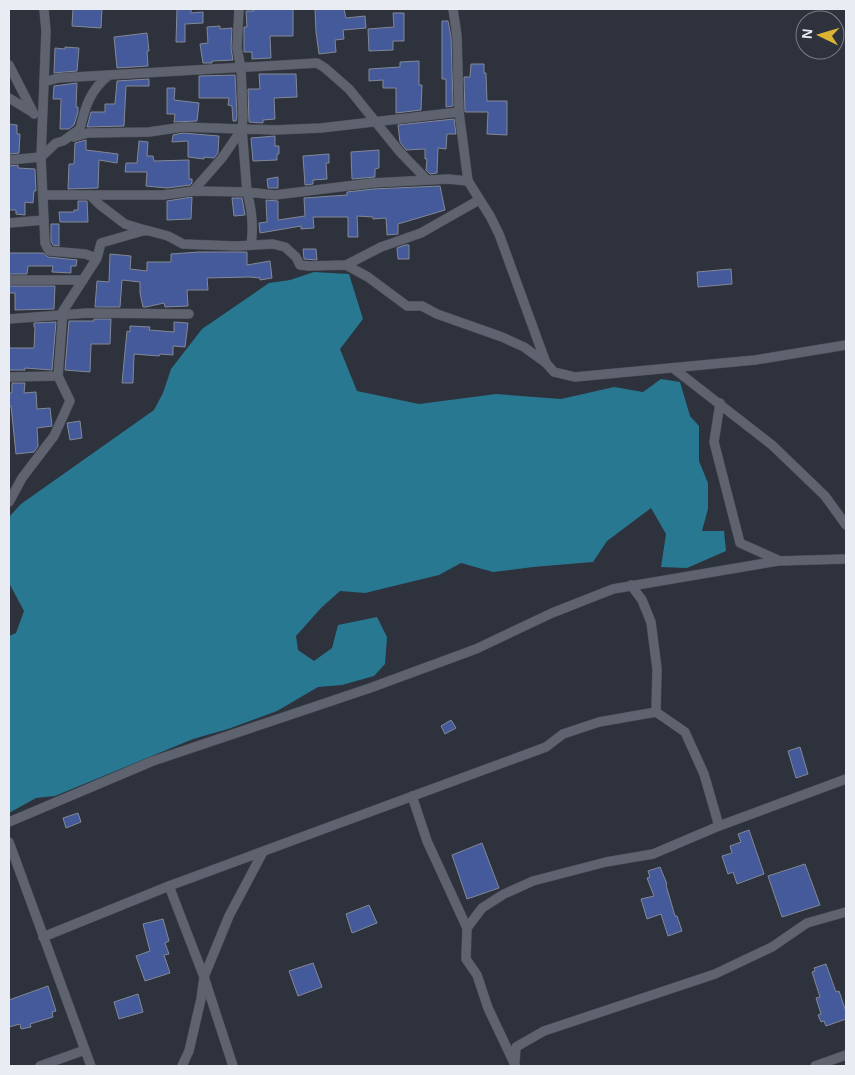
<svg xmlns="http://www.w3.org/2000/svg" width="855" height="1075" font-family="Helvetica,sans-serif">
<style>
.water{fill:#277890}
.building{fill:#445a9a;stroke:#838895}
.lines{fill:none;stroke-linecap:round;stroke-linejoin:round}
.minor-casing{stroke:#4d515a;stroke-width:10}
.minor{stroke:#5e636f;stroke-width:9}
</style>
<rect width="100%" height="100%" fill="#2e323d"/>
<path class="water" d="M314,272L349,274L363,319L340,349L357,391L419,404L496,394L561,399L614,387L643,392L661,379L680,382L690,416L699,426V461L708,483V509L702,531H724L726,551L687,568L661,567L666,534L651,508L607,541L593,562L533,567L493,572L461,563L439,575L365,593L340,591L321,608L296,636L298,650L314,661L332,648L338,625L377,617L387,637L385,664L374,676L342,685L318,687L277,711L228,729L193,739L55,796L36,798L9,813V636L16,633L24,611L9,583V517L21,504L154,410L163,393L171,369L202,329L269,283L290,280Z"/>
<g class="building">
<path d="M73,9H102L101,28L72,26Z"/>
<path d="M177,9H191V13L203,12V23L185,24V42H176Z"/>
<path d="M253,9H293V36H270L271,58L252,59V52H244V27H247L246,11H254Z"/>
<path d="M315,9H344L346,18L365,16L366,28L343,30L344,39L335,40L336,52L319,54L316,32Z"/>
<path d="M393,13H404V41H393V50L369,51L368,29L394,27Z"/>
<path d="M442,21H448L451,37L453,106L446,107V79H442Z"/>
<path d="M220,26V29L232,28L231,48L233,60L212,61V63H203L200,44L208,43L207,27Z"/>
<path d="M147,33L149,51H147L148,66L117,68L114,37Z"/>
<path d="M65,47L79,48L77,71L54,73L55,48L65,49Z"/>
<path d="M419,61V85H422L421,110L396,113V88H383V80L369,81V69L400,67V62Z"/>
<path d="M471,64H484V73H486L487,101H507V135L487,134L488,112H465L464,77H470Z"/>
<path d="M259,74H296L297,97L274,98L275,119L263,120V123L249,122L248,89H260Z"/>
<path d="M235,75L237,116L236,121H233L232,106L228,105L229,98H199V76Z"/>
<path d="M149,79V86H126L124,126L87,127L91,112H105V104H115L117,81Z"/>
<path d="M77,83L76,107H78V112L74,125L69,129H60L61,99H53L54,86Z"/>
<path d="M167,88H175L174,100L199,103L197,121L174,122L175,114H167Z"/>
<path d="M454,119L456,134H447L446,149L438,148L437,173L430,174L426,170L427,159H425V149L406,150L400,142L398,125Z"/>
<path d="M9,124L17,125V134H20L19,153L9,154Z"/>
<path d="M183,133L219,136L218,153L214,158L204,157V159L188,157V141L172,142L173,135Z"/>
<path d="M275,136V146H279V154H277V160L253,161L251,138Z"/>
<path d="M86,140V150L118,154L117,163L99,160L98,188L68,189L69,164H74L75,143Z"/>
<path d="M139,141L148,142L147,156H153L154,161L189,160V179H192V183L190,185L167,188L146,186L147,172H125L126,163H137Z"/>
<path d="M379,150V168L375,169V177L352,179L351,152Z"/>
<path d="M329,154V163H326L327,179L313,180V184L305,185L303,156Z"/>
<path d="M18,165V168L35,169L36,191H34L33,203L25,202V215L16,214V210H9V166Z"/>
<path d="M278,177V188H268L267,179Z"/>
<path d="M440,186L445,210L398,224V234L387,235L386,218L373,219V217L357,216L358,237H348V217H313L314,228L301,229V226L260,233L259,223L267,222L266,200L278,201V220L305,216L304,198L347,195V192L373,189Z"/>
<path d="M192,197L191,219L167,220V201Z"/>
<path d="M232,198H242L245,215L234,216Z"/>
<path d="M78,201H87L88,222H60L59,212H74V210H78Z"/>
<path d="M51,224H59V246L53,245L51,241Z"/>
<path d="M405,245H409V259H398L397,248Z"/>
<path d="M303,249H316L317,260L304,259Z"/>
<path d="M199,252H247V265L270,261L272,278L260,280V278L249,277L207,278L208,290H187L188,306L165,307L164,303L146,307H143L140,293V282L122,280L120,307H95L97,281L109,282L110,254L131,256L130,269L147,271V262H171V254Z"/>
<path d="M9,253H43L48,257L77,260L76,266H71V273L52,272L53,266H28L27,274H9Z"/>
<path d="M731,269L732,284L698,287L697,272Z"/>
<path d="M9,286H55L54,309L15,310V293H9Z"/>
<path d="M94,319H111L110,344H91L90,372L65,370L69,321H94Z"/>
<path d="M56,322L52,370L25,368V370H9V348H34L35,327H34V323Z"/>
<path d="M174,322L188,323L185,347L173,346V355L160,354L159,356L134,354L133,383H122L127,331L130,332V326L150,327L149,330L174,332Z"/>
<path d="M12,383H25L24,393L36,392L37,409L50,408L52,426L37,428L38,446L34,452L16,454L11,406H9V393H12Z"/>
<path d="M80,421L82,438L70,440L67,423Z"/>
<path d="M451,720L456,728L445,734L441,726Z"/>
<path d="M800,747L808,774L796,778L788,751Z"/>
<path d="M78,813L81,822L66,828L63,818Z"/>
<path d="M749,830L764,874L737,884L733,872L728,874L722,856L732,853L730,846L741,842L738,834Z"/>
<path d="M482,843L499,888L467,899L452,855Z"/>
<path d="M805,864L820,905L782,917L768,876Z"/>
<path d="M660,867L667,884L666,885L675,916H677L682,931L668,936L661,914L647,919L641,899L654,896L647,878L650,877L648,871Z"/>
<path d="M369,905L377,923L352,933L346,914Z"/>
<path d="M163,919L169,941L165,943L169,954L164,955L170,973L145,981L136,956L150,951L143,924Z"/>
<path d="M313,963L322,987L298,996L289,971Z"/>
<path d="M826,964L836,992L839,991L846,1012V1019L826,1026L824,1021L821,1022L818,1015L821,1014L816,998L820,997L812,972L815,971L814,968Z"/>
<path d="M48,986L56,1011L52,1012L53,1017L30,1024L31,1027L21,1029L20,1024L9,1027V1000Z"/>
<path d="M138,994L143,1012L119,1019L114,1002Z"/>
</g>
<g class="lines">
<defs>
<g id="minor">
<path d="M453,9L457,36L459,112L468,181"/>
<path d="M9,65L34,114"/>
<path d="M44,82L46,31L44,9"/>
<path d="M9,98L32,112"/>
<path d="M74,137L88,133L149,132L183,127L275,130L321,128L459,112"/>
<path d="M9,160L41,157L56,143L63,141L80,129C85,107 90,90 109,75L317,63L325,68L349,89L400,152L427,180"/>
<path d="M193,191L222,158L242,129"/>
<path d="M43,195H163L193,191L247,192L242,129L243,116L241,68L237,48L239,9"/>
<path d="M90,195L100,205L125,224L145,230"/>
<path d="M9,223L44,220"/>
<path d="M251,245C254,226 252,210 247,192L275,195L372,183L448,179L468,181L490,216L499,234L546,363L554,372L575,377L755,360L846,345"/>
<path d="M97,258L101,243L146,230L168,236L183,244L236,246L273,244L285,247L296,257L300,265L309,266L346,265L368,277L407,306H422L437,314L502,337L524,347L546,363"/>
<path d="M346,265L381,247L421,233L479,200"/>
<path d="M9,280H83"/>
<path d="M9,319L87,313L189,314"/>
<path d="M673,368L772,445L825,496L846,525"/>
<path d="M9,377L58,376"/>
<path d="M720,403L714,442L740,543L778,560"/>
<path d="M9,502L22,478L54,436L70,401L58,376L63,311L97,258L85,254L49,251L45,243L41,157L44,82L58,78L109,75"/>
<path d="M631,585L642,600L651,622L657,669L656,712"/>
<path d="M412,796L427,841L467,928"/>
<path d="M9,822L153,761L370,688L476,649L552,613L613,589L778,561L846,559"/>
<path d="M9,842L85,1050L40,1066"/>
<path d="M169,886L204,977L201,999L189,1051L182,1066"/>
<path d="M43,937L169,886L546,747L563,734L599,722L656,712L685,732L704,774L719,826"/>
<path d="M85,1050L91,1066"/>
<path d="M515,1061L516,1047L544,1031L715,974L772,947L807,923L846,912"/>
<path d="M515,1065L488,1008L477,975L466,959L467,928L482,908L504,894L533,881L606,862L653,854L719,826L846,779"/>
<path d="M233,1066L204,977L229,916L263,852"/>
<path d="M815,1066L846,1055"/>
</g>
</defs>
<use href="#minor" class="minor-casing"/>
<use href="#minor" class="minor"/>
</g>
<rect width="855" height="1075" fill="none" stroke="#e9ecf3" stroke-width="20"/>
<g transform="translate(820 35) rotate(275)"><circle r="24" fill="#2e323d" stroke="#797c86"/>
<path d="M0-4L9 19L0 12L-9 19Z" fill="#dcb233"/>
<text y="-8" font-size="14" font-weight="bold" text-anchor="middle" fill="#e9ecf3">N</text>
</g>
</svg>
